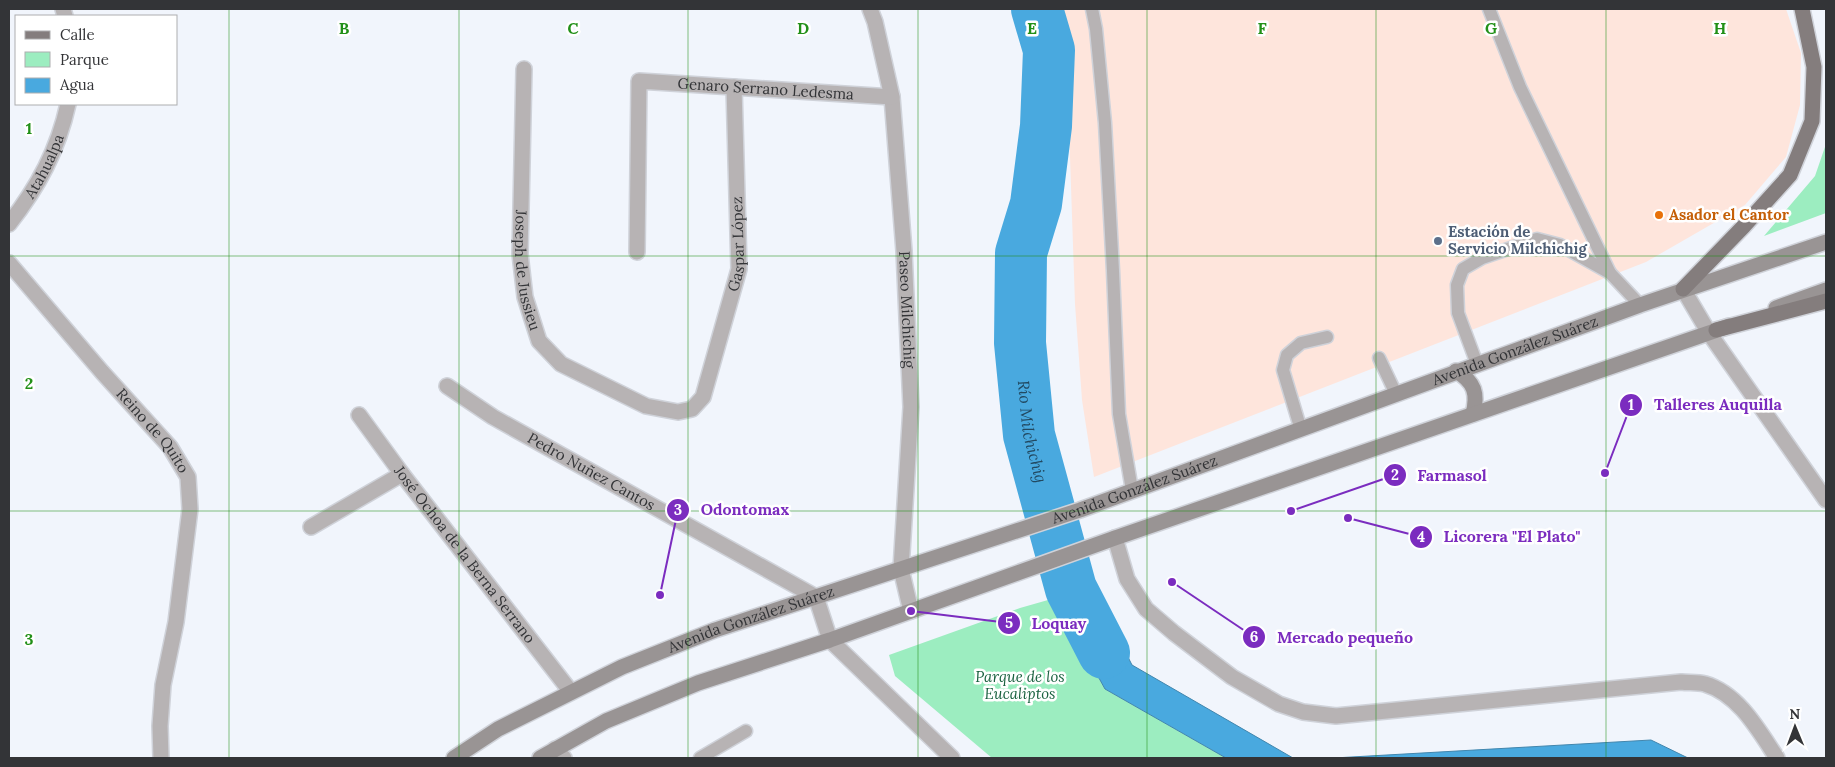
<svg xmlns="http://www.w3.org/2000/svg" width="1835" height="767" font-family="Lora,serif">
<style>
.industrial{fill:#fee5dc}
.green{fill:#9cedc0}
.water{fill:#49a9df;stroke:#4286ad}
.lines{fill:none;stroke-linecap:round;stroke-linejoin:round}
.river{stroke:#49a9df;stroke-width:52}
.service-casing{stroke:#cfd2d9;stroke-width:15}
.minor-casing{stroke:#cfd2d9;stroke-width:18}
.secondary-casing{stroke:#cfd2d9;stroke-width:18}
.primary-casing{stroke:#cfd2d9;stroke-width:18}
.service{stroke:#b7b3b4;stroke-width:12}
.minor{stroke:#b7b3b4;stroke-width:15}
.secondary{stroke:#999494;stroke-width:15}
.primary{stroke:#847d7d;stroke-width:15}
.grid{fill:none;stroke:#229018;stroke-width:1;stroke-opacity:0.55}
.food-dot{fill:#e8710a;stroke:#fff;stroke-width:2}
.service-dot{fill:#5c6f8a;stroke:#fff;stroke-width:2}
.labels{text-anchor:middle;stroke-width:5;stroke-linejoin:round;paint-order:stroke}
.street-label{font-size:15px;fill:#333437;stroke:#fff}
.food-label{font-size:15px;font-weight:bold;fill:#c56008;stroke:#fff;text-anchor:start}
.service-label{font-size:15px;font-weight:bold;fill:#4e5e75;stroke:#fff;text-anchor:start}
.park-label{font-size:15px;font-style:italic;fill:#1a6240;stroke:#fff}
.water-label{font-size:16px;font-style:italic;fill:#224961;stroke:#fff}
.grid-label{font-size:16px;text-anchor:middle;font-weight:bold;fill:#229018;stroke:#fff;stroke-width:5;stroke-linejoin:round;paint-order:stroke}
.leader{fill:none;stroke:#7b2cbf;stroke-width:2}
.callout-dot{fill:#7b2cbf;stroke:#fff;stroke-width:2}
.mark-label{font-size:15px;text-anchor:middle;font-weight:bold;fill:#fff}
.callout-label{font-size:16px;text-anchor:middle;font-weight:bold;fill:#7b2cbf;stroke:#fff;stroke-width:5;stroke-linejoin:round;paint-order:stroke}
</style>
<rect width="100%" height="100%" fill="#f1f5fc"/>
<path class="industrial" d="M1051,9H1786L1801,53L1800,105L1786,157L1745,205L1646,262L1094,477L1082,400L1075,304L1068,98Z"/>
<g class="green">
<path d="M1826,144V213L1764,236L1815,176Z"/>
<path d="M1055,598L1105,689L1226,758H992L895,676L889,655L1020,608Z"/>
</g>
<g class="water">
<path d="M1090,582L1132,665L1293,758H1226L1105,689L1055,598Z"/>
<path d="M1651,740L1688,758H1334Z"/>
</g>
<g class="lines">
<path class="river" id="s1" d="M1037,9L1049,50L1046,126L1036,204L1021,253L1020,343L1029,435L1071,589L1104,653"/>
<defs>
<g id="service">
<path d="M1092,9L1096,29L1105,123L1113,271L1119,414L1132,490"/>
<path d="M1489,9L1520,87L1610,273"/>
<path d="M1379,358L1396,394"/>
<path d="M1477,364L1458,313L1457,285L1463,269L1482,258L1537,239L1560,245L1610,273L1640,305"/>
<path d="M1301,430L1283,370L1287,355L1301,343L1327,337"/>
<path d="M700,758L746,731"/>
</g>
<g id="minor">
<path d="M63,9L65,16"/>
<path id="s2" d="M870,9L875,22L892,97L904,251L911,407L901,569L911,611"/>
<path id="s3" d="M524,69L520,254L525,297L539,341L561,364L646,406L678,412L692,409L703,397L739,269L734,87"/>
<path id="s4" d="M9,224C38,187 58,150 68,104"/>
<path id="s5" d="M637,252L639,81L892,97"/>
<path id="s6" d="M9,263L102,372L170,447L188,477L190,509L176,622L163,685L160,726L161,758"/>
<path d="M1683,289L1709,333L1826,500"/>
<path id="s7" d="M447,386L493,417L816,597L830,640L952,758"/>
<path id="s8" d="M359,415L402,474L571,692"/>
<path d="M311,527L402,474"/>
<path d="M1115,538L1127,579L1146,609L1174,633L1232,677L1279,704L1303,712L1336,716L1681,682C1689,683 1697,682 1705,684C1739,694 1759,731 1777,758"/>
<path d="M555,749L564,758"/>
</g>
<g id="secondary">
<path d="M1776,308L1826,290"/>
<path d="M1456,371C1475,382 1478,394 1473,414"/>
<path id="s9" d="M454,758L498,729L622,667L715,630L1080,510L1640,305L1826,242"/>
<path d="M540,758L606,721L698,683L830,640L1115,538L1729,326"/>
</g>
<g id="primary">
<path d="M1683,289L1744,226L1790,175L1812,121L1814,67L1802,9"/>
<path d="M1716,330L1826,301"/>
</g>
</defs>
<use href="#service" class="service-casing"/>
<use href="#minor" class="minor-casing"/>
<use href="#secondary" class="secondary-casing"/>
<use href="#primary" class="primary-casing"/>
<use href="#service" class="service"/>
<use href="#minor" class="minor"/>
<use href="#secondary" class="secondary"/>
<use href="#primary" class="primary"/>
</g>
<path class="grid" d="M229,9V758M459,9V758M688,9V758M918,9V758M1147,9V758M1376,9V758M1606,9V758M9,256H1826M9,511H1826"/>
<circle class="food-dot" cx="1659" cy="215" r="5"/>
<circle class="service-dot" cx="1438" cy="241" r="5"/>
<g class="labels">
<g class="street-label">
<text dy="5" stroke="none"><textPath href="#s5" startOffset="298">Genaro Serrano Ledesma</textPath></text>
<text dy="5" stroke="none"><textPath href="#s4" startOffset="68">Atahualpa</textPath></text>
<text dy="5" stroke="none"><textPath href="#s3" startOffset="622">Gaspar López</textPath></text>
<text dy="5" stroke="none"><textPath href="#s3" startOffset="202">Joseph de Jussieu</textPath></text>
<text dy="5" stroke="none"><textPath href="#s2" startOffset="304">Paseo Milchichig</textPath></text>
<text dy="5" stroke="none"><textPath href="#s9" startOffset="1139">Avenida González Suárez</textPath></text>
<text dy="5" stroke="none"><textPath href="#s6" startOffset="221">Reino de Quito</textPath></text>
<text dy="5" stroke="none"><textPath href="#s7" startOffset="168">Pedro Nuñez Cantos</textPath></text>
<text dy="5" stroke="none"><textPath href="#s9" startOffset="734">Avenida González Suárez</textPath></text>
<text dy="5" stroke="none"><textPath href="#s8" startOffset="175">José Ochoa de la Berna Serrano</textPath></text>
<text dy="5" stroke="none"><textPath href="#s9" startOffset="329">Avenida González Suárez</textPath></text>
</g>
<g class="food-label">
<text x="1669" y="220">Asador el Cantor</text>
</g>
<g class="service-label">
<text x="1448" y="237">Estación de<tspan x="1448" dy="17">Servicio Milchichig</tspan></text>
</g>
<g class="park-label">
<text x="1020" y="682">Parque de los<tspan x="1020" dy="17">Eucaliptos</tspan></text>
</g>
<g class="water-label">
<text dy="6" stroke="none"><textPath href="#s1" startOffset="428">Río Milchichig</textPath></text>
</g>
</g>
<g class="grid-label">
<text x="344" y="34">B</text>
<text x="573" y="34">C</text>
<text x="803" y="34">D</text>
<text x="1032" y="34">E</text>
<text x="1262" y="34">F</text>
<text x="1491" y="34">G</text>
<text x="1720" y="34">H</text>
<text x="29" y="134">1</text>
<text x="29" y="389">2</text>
<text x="29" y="645">3</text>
</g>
<path class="leader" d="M1605 473L1631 405M1291 511L1395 475M660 595L678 510M1348 518L1421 537M911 611L1009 623M1172 582L1254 637"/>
<g class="callout-dot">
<circle cx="1605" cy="473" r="5"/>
<circle cx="1291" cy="511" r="5"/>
<circle cx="660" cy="595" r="5"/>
<circle cx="1348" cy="518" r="5"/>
<circle cx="911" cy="611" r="5"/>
<circle cx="1172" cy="582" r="5"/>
<circle cx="1631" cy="405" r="12"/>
<circle cx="1395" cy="475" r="12"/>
<circle cx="678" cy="510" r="12"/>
<circle cx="1421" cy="537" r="12"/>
<circle cx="1009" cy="623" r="12"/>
<circle cx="1254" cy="637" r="12"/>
</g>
<g class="mark-label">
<text x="1631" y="410">1</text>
<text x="1395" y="480">2</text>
<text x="678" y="515">3</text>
<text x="1421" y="542">4</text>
<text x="1009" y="628">5</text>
<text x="1254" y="642">6</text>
</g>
<g class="callout-label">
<text x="1718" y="410">Talleres Auquilla</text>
<text x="1452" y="481">Farmasol</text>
<text x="745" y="515">Odontomax</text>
<text x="1512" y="542">Licorera "El Plato"</text>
<text x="1059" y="629">Loquay</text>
<text x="1345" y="643">Mercado pequeño</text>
</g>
<rect width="1835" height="767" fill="none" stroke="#333437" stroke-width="20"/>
<rect x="15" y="15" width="162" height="90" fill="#ffffff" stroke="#adaeaf"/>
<rect x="25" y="31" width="25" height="8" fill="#847d7d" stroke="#adaeaf"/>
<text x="60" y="40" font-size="15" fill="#333437">Calle</text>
<rect x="25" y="52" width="25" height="15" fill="#9cedc0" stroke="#adaeaf"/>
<text x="60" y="65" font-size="15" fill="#333437">Parque</text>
<rect x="25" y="78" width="25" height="15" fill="#49a9df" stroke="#adaeaf"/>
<text x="60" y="90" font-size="15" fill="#333437">Agua</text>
<g transform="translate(1795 727) rotate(359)" stroke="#ffffff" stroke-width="4" paint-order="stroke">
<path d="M0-4L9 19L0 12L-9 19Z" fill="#333437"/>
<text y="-8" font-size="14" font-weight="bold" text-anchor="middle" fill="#333437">N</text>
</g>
</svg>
